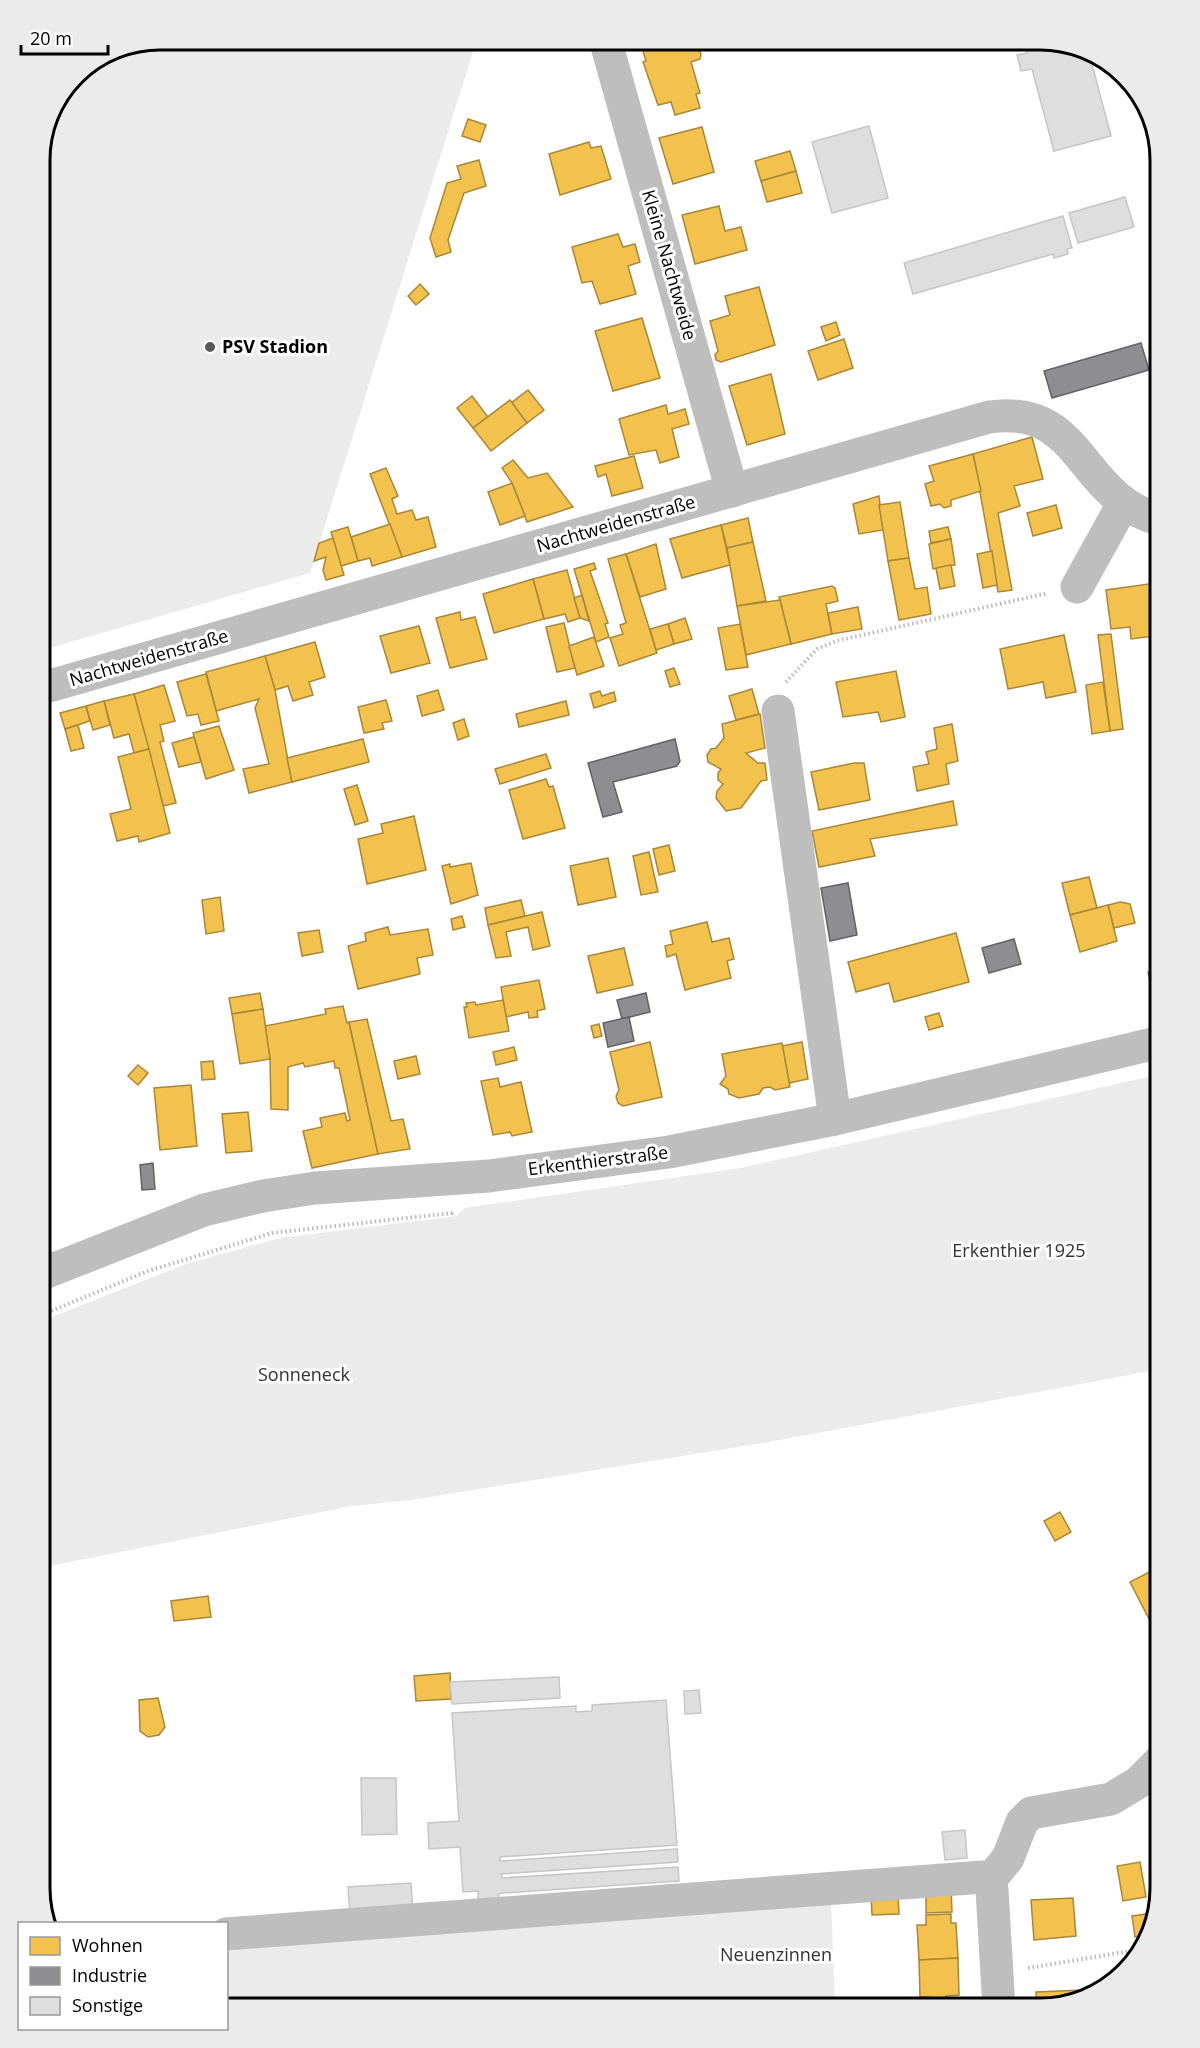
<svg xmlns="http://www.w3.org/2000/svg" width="1200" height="2048" font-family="'Open Sans',sans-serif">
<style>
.green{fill:#ebebeb}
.homes{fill:#f2c14e;stroke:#a98737;stroke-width:1.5}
.industry{fill:#8d8d92;stroke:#636366;stroke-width:1.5}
.building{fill:#dedede;stroke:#c6c6c6;stroke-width:1.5}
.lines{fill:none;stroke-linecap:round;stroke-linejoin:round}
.path{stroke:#b9b9b9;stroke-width:4;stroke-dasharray:1.5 3;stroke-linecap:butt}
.minor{stroke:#bebebe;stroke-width:33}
.poi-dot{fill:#595959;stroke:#fff;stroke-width:2}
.labels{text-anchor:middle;stroke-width:6;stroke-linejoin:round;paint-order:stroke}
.street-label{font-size:18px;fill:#000;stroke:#fff}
.poi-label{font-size:18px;font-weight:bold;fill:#000;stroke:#fff;text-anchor:start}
.park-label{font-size:18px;fill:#313131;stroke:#fff}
.rim{fill:none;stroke:#000;stroke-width:3}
</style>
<rect width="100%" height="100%" fill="#fff"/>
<g class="green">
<path d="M160,39H477L310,573L39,651V152L51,107L75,74L114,48Z"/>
<path d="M1161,1074V1369L769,1442L411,1500L352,1506L39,1568V1322L186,1264L279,1238L457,1216L464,1208L741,1168Z"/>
<path d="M831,1897L835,2009H227V1943Z"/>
</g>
<g class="homes">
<path d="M673,39H697L701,55L700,59L691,62L700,93L696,94L700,108L675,115L671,102L658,105L643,62L646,61L643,51Z"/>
<path d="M468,119L486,125L480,142L462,136Z"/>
<path d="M702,127L714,172L673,184L659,138Z"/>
<path d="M589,142L591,148L601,146L611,179L560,195L549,154Z"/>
<path d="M790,151L796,171L761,181L755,161Z"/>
<path d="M479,160L486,186L464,193L448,240L451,252L436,257L430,238L447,183L461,179L457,166Z"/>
<path d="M796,171L802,193L767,202L761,181Z"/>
<path d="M719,206L725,231L741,227L747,250L695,264L682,215Z"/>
<path d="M618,234L623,247L635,244L640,262L628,266L636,294L600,304L592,281L582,283L572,247Z"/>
<path d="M420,284L429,294L416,305L408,296Z"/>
<path d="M759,287L775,345L721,362L716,360L715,355L718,351L710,321L730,315L725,296Z"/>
<path d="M642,318L660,378L613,391L595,331Z"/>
<path d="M836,322L840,335L826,341L821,327Z"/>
<path d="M844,339L853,368L818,380L808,351Z"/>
<path d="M771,374L785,434L747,445L729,386Z"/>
<path d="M528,390L544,410L527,423L511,403Z"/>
<path d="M472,396L488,417L473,428L457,408Z"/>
<path d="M510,400L527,423L491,451L473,428Z"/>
<path d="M666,405L668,414L685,409L689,424L672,429L679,457L660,463L656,450L629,455L619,419Z"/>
<path d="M1032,437L1043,479L1014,486L1020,506L998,513L1012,590L998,592L973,454Z"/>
<path d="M973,454L981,491L951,500V506L944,508L940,504L931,506L925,484L934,481L929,466Z"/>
<path d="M634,456L643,488L612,496L606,474L598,477L595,466Z"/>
<path d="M513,460L528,478L547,473L573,507L527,522L512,483L502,468Z"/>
<path d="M386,468L398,496L392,499L397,514L412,510L416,520L428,517L436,547L402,557L370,474Z"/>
<path d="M512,483L525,516L500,525L488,492Z"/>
<path d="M879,496L883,530L859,534L853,504Z"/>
<path d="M900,502L909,558L888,561L879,505Z"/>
<path d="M1056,505L1062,528L1033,536L1027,513Z"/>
<path d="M748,518L753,542L727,548L721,525Z"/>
<path d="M390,524L402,557L372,566L370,558L358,561L351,537Z"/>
<path d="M721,525L730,565L682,578L670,539Z"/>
<path d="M348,527L358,561L341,566L331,532Z"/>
<path d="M948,527L951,539L931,543L929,531Z"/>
<path d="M333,538L344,575L326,580L323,570L326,557L314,561L319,543Z"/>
<path d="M951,539L955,565L933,569L929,544Z"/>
<path d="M753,542L766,601L737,606L727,548Z"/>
<path d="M656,544L666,589L640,597L626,554Z"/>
<path d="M992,551L997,585L983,588L977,554Z"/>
<path d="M626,554L657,653L619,666L610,638L623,634L620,625L626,623L608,559Z"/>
<path d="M909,558L915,589L927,587L931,614L899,620L888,561Z"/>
<path d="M594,563L596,569L590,571L608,623L605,624L609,637L596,642L574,569Z"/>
<path d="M951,565L955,586L940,589L936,568Z"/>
<path d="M567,570L580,618L568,622L565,614L544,619L533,579Z"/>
<path d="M533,579L544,619L494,633L483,594Z"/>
<path d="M1156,583L1158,592H1161V635L1131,639L1130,627L1111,629L1106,590Z"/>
<path d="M832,586L835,588L838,601L826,604L832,634L791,644L779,597Z"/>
<path d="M582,595L589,621L580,618L574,598Z"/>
<path d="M780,600L791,644L746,655L737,606Z"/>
<path d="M858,607L862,629L832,634L828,613Z"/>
<path d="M460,612L461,620L475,617L487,659L450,668L436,618Z"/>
<path d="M685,618L692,639L674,644L668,624Z"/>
<path d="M564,623L575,668L557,672L546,627Z"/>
<path d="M668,624L674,644L656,650L650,629Z"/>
<path d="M740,624L748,667L726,670L718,628Z"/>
<path d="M419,626L430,663L391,673L380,636Z"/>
<path d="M1111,634L1123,729L1110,731L1098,635Z"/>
<path d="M1064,635L1076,692L1046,698L1043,682L1008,689L1000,649Z"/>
<path d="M594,637L604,666L577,675L569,646Z"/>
<path d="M315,642L325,677L309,682L313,695L293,701L288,686L275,690L265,656Z"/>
<path d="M265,656L275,690L292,782L249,793L243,769L269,764L255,708L259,699L216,711L206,672Z"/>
<path d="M674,668L680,684L670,687L665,671Z"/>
<path d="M896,671L905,717L881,722L878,712L843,717L836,682Z"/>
<path d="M206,674L219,721L201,725L198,714L187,716L177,682Z"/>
<path d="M1103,682L1110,731L1092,734L1086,685Z"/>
<path d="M164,685L175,721L160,725L164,741L160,742L176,803L163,806L134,694Z"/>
<path d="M752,689L759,714L736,720L729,696Z"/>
<path d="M438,690L444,710L422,716L417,696Z"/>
<path d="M600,691L602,696L614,692L616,701L594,708L590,694Z"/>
<path d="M134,694L149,749L134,753L129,734L114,738L104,701Z"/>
<path d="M386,700L392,721L382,723L384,729L364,733L358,707Z"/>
<path d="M104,701L110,725L93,730L86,706Z"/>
<path d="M566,701L569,715L519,727L516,714Z"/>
<path d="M86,706L90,721L65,729L60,713Z"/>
<path d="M760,714L765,748L746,753L758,763H765L767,780L761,781L741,808L726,811L716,798L717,791L723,784L718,780V773L721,769L708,762L707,755L711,749L716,748L724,738L722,724Z"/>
<path d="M464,719L469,736L458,740L453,723Z"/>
<path d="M952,724L958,761L946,764L949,784L917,791L913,767L929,764L926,752L937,749L934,728Z"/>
<path d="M78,725L84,748L71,751L65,729Z"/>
<path d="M219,726L234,770L206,779L193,733Z"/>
<path d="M194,737L201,762L179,767L172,743Z"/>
<path d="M363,739L369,762L292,782L287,758Z"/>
<path d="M149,749L170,833L139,842L138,836L117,841L110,814L131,809L118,757Z"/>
<path d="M546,754L551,768L500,784L495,769Z"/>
<path d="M854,763H864L870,800L819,810L811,772Z"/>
<path d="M546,779L549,787L553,786L565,828L523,839L509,790Z"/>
<path d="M357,785L368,821L355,825L344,789Z"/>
<path d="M953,801L957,825L870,839L875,856L819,867L812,831Z"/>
<path d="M414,816L426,870L367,884L358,839L383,833L381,824Z"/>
<path d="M669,845L675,871L659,875L653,849Z"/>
<path d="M649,852L658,892L641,895L633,856Z"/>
<path d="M608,858L616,897L578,905L570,866Z"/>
<path d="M471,863L478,895L451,904L442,866L450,864V867Z"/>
<path d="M1089,877L1097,908L1070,915L1062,883Z"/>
<path d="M220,897L224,931L206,934L202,900Z"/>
<path d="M521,900L525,916L488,925L485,908Z"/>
<path d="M1120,902L1130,904L1135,923L1114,928L1108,905Z"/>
<path d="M1108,905L1117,941L1080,952L1070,915Z"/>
<path d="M542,912L550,946L533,950L528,927L506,932L511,956L496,958L488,925Z"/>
<path d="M462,916L465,927L453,930L451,919Z"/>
<path d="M707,922L712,942L729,938L734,959L727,961L731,978L685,990L676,954L667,957L665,946L673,944L670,931Z"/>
<path d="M388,927L390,935L428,929L433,955L417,958L420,974L358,989L348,946L366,941L365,933Z"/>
<path d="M319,930L323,952L302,956L298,933Z"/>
<path d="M956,933L969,982L894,1002L889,983L856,992L848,962Z"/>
<path d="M624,948L633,985L597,993L588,956Z"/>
<path d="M1161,968V987L1152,989L1148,972Z"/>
<path d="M539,980L545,1009L537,1011L538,1017L529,1018L528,1012L506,1017L501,987Z"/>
<path d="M260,993L263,1009L232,1014L229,998Z"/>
<path d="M503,1000L509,1031L469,1038L464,1007H467L466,1003L475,1002L476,1005Z"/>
<path d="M343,1006L347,1023L349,1022L378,1154L312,1168L303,1131L322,1127L320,1118L345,1113L347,1121L350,1120L339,1068H335L334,1061L305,1067L303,1063L288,1067V1110L271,1109L270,1059L265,1026L326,1014L325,1009Z"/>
<path d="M263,1009L270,1059L240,1064L232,1014Z"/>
<path d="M939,1013L943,1026L929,1030L925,1017Z"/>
<path d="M367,1019L391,1121L403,1119L410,1149L378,1154L349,1022Z"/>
<path d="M599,1024L602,1036L594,1038L591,1026Z"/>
<path d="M650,1042L662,1097L623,1106L618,1103L616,1096L619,1090L610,1052Z"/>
<path d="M802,1042L808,1079L789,1083L782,1046Z"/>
<path d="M782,1043L790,1087L775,1090L770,1087L763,1088L759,1094L739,1098L729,1094L728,1089L720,1084L726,1076L722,1054Z"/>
<path d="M514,1047L517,1060L496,1065L493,1052Z"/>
<path d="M416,1056L420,1074L398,1079L394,1061Z"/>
<path d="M213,1061L215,1079L202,1080L201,1062Z"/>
<path d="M138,1065L148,1073L138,1085L128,1076Z"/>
<path d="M498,1078L500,1087L521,1082L532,1132L512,1136L510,1132L493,1135L481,1081Z"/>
<path d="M191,1085L197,1146L160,1150L154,1088Z"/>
<path d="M248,1112L252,1151L226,1153L222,1114Z"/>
<path d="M1060,1512L1071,1532L1055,1541L1044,1521Z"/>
<path d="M1161,1566V1613L1149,1619L1130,1582Z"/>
<path d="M208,1596L211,1617L174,1621L171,1601Z"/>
<path d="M450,1673L451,1699L416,1701L414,1676Z"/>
<path d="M158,1698L165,1727L159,1735L148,1737L140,1731L139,1700Z"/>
<path d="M47,1708L49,1745H39V1709Z"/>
<path d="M1140,1862L1146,1897L1123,1901L1117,1866Z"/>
<path d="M951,1886L952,1912L926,1913V1888Z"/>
<path d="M871,1895H898L899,1914L872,1915Z"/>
<path d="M1073,1898L1076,1936L1034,1940L1031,1900Z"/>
<path d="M1154,1913L1147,1935L1135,1937L1132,1916Z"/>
<path d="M951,1914V1923H956L958,1958L919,1960L917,1925H926V1915Z"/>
<path d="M958,1958L959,1995L946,1996V2005L931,2006L930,1997H920L919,1960Z"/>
<path d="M1083,1990L1084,1999L1037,2009L1036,1992Z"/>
</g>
<g class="industry">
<path d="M1141,343L1149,370L1052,398L1044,371Z"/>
<path d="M675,739L680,761L677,766L613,782L622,812L603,817L588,763Z"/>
<path d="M848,883L857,935L830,941L821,888Z"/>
<path d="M1014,939L1021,964L989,973L982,948Z"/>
<path d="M646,993L650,1012L622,1019L617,1000Z"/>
<path d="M629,1017L634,1041L608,1047L603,1023Z"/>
<path d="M153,1163L155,1189L142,1190L140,1165Z"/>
</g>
<g class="building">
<path d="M1024,39H1049L1089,53L1111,136L1054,151L1032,69L1021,71L1017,55L1027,53Z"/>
<path d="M869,126L888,198L832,213L812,142Z"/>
<path d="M1125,197L1134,227L1078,243L1069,213Z"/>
<path d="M1063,216L1072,248L1067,249L1068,254L1054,258L1053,254L913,294L904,263Z"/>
<path d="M559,1677L560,1698L452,1704L450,1682Z"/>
<path d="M699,1690L701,1713L685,1714L684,1691Z"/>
<path d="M666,1700L677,1845L500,1857V1861L677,1849L678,1862L501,1874L502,1878L678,1867L679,1881L503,1893L498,1894L499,1902L478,1903V1891L463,1892L460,1847L429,1849L428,1823L459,1821L452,1713L576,1706V1712L592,1711V1705Z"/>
<path d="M361,1778H396L397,1834L362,1835Z"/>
<path d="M965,1830L967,1858L945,1860L942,1832Z"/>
<path d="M411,1883L413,1911L350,1915L348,1887Z"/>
</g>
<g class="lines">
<g class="path">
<path d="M786,682L817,649L836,641L1048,593"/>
<path d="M39,1316L148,1271L272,1233L452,1213V1210"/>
<path d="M1028,1968L1143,1949"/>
</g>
<g class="minor">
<path d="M605,39L732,491"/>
<path d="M1077,587L1123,504"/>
<path d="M39,689L989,417C1084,403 1077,498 1161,520"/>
<path d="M778,711L835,1119"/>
<path d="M39,1275L204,1210L263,1196L315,1188L489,1176L669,1152L835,1119L1161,1042"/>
<path d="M990,1880L1008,1858L1022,1822L1031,1813L1111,1799L1139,1782L1161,1760"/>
<path d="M226,1934L983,1877L990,1880L992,1890L999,2009"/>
</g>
</g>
<circle class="poi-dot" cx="210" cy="347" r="6"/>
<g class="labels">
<g class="street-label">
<text transform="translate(669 265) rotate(74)" y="6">Kleine Nachtweide</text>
<text transform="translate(616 524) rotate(-16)" y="6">Nachtweidenstraße</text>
<text transform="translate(149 658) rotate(-16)" y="6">Nachtweidenstraße</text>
<text transform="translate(598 1161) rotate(-7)" y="6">Erkenthierstraße</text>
</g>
<g class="poi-label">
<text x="222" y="353">PSV Stadion</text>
</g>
<g class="park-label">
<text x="1019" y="1257">Erkenthier 1925</text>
<text x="304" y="1381">Sonneneck</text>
<text x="776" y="1961">Neuenzinnen</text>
</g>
</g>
<path d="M0 0H1200V2048H0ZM160 50H1040A110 110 0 0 1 1150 160V1888A110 110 0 0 1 1040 1998H160A110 110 0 0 1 50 1888V160A110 110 0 0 1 160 50Z" fill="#ebebeb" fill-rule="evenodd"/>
<path class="rim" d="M160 50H1040A110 110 0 0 1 1150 160V1888A110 110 0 0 1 1040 1998H160A110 110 0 0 1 50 1888V160A110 110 0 0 1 160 50Z"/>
<rect x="18" y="1922" width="210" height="108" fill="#ffffff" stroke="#999999" stroke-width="1.5"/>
<rect x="30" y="1937" width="30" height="18" fill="#f2c14e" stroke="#999999" stroke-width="1.5"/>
<text x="72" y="1952" font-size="18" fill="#000000">Wohnen</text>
<rect x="30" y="1967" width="30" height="18" fill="#8d8d92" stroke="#999999" stroke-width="1.5"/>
<text x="72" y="1982" font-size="18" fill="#000000">Industrie</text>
<rect x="30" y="1997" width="30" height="18" fill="#dedede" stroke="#999999" stroke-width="1.5"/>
<text x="72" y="2012" font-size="18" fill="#000000">Sonstige</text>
<path d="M21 45v9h87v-9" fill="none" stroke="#000000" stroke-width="3"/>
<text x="30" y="45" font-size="18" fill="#000000" stroke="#ffffff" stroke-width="4.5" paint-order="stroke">20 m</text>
</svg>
